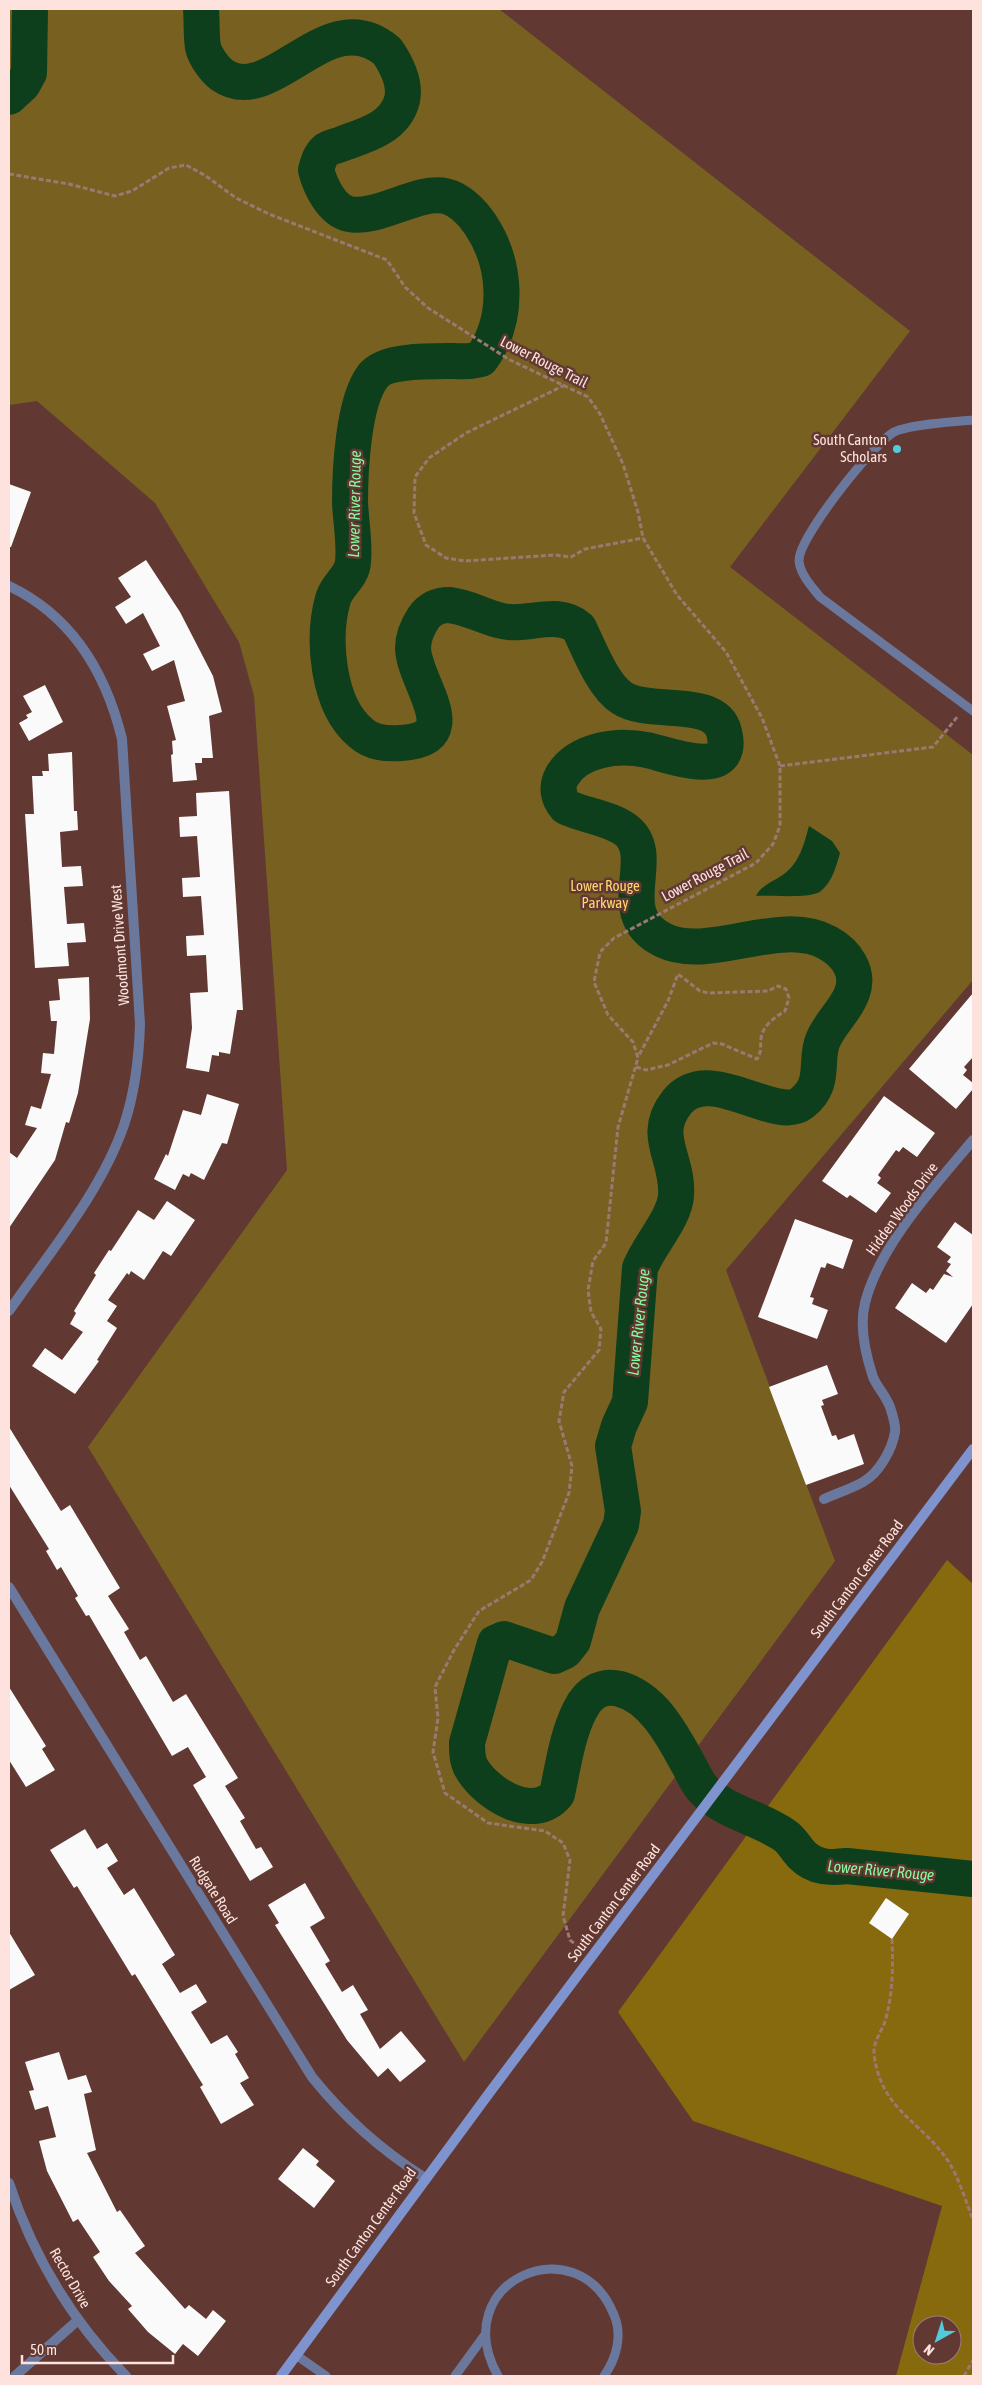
<svg xmlns="http://www.w3.org/2000/svg" width="982" height="2385" font-family="'Asap Condensed',sans-serif">
<style>
.green{fill:#786120}
.forest{fill:#876a0e;fill-rule:evenodd}
.water{fill:#0e3f1c}
.lines{fill:none;stroke-linecap:round;stroke-linejoin:round}
.river{stroke:#0e3f1c;stroke-width:36}
.building{fill:#fafafa}
.path{stroke:#9c7873;stroke-width:3;stroke-dasharray:5 2.5;stroke-linecap:butt}
.service{stroke:#6b789d;stroke-width:9}
.minor{stroke:#6b789d;stroke-width:10}
.secondary{stroke:#7f94ce;stroke-width:10}
.poi-dot{fill:#53cadc;stroke:#613832;stroke-width:2}
.labels{text-anchor:middle;stroke-width:5;stroke-linejoin:round;paint-order:stroke}
.street-label{font-size:15px;fill:#fde2de;stroke:#613832}
.poi-label{font-size:15px;fill:#fde2de;stroke:#613832;text-anchor:end}
.park-label{font-size:15px;fill:#fed76f;stroke:#613832}
.water-label{font-size:16px;font-style:italic;fill:#87f99e;stroke:#613832}
</style>
<rect width="100%" height="100%" fill="#613832"/>
<path class="green" d="M9,9H499L910,331L730,567L973,755V980L726,1270L835,1561L464,2062L88,1447L287,1170L254,696L239,642L155,503L37,401L9,405Z"/>
<path class="forest" d="M947,1560L973,1584V2376H896L942,2206L693,2121L618,2012ZM922,2325H952V2355H922Z"/>
<path class="water" d="M809,826L832,841L840,853C836,867 832,882 821,891C812,899 770,895 756,896C761,885 775,881 784,874C800,862 804,844 809,826Z"/>
<g class="lines">
<g class="river">
<path d="M201,9C202,21 201,35 203,47C205,56 214,69 222,75C272,110 327,0 387,51C396,64 406,82 402,100C395,127 367,135 344,143C338,146 332,146 326,150C320,155 318,163 316,170C320,185 331,210 349,214C377,220 418,190 445,196C459,199 472,212 480,224C507,264 510,319 481,359L470,361C447,362 387,357 373,376C353,402 350,471 350,503C351,523 355,543 353,562C352,577 337,585 333,599C322,638 327,705 361,733C372,743 386,744 401,743C468,739 414,684 413,648C413,637 418,626 424,617C430,609 439,605 449,605C468,607 484,617 502,621C527,627 558,609 579,628C589,649 603,686 622,698C648,716 715,696 724,732C737,782 669,755 647,750C618,744 578,749 562,776C556,787 558,798 566,807C585,816 608,817 626,830C660,857 609,913 663,940C709,963 780,916 828,943C846,953 860,972 852,993C846,1010 830,1023 823,1040C814,1061 827,1083 802,1103C775,1124 709,1062 677,1102C650,1136 679,1158 676,1196C674,1219 649,1245 640,1268L630,1402L619,1426L613,1446L623,1511L621,1525L582,1608L573,1641L565,1651L554,1656L504,1639L495,1643L467,1743C467,1752 467,1761 472,1769C487,1794 533,1823 557,1794C563,1767 567,1735 580,1710C600,1670 638,1691 659,1717C670,1731 679,1747 687,1762C692,1770 696,1781 702,1788C724,1813 759,1817 784,1835C792,1840 795,1848 802,1855C815,1868 830,1868 847,1866L973,1879"/>
<path d="M9,97L23,84L29,73L30,9"/>
</g>
</g>
<g class="building">
<path d="M9,484L31,492L11,547H9Z"/>
<path d="M146,560L180,612L213,676L222,712L209,716L213,758H202V763H195L197,780L173,782L171,755L173,754L172,741L176,740L167,706L185,701L174,660L152,671L143,654L160,646L143,613L126,624L115,607L131,597L118,578Z"/>
<path d="M45,685L63,722L29,741L19,723L28,718L26,715L32,712L23,696Z"/>
<path d="M72,752L74,811H77L78,830L60,832L62,867L81,866L83,886L64,887L67,924L84,923L86,942L67,943L69,966L35,968L25,814H34L32,776H43L42,771H49L48,754Z"/>
<path d="M229,791L243,1010H237L230,1054L219,1052V1056L212,1055L209,1072L186,1068L192,1028L190,993L208,992L206,955L187,956L186,936L204,935L201,896L183,897L182,878L200,877L197,836L180,837L179,817L197,816L196,793Z"/>
<path d="M89,977L90,1019L78,1093L69,1123L66,1122L55,1160L9,1228V1152L17,1158L37,1128L25,1125L31,1106L41,1109L51,1074L41,1073L43,1053L54,1054L57,1021H51L49,1001L60,1000L58,979Z"/>
<path d="M973,993V1057L964,1067L967,1070L963,1075L973,1083V1089L956,1109L909,1069Z"/>
<path d="M207,1094L239,1104L227,1144L222,1143L204,1180L191,1173L189,1177L183,1174L175,1190L154,1179L166,1154L168,1156L183,1110L201,1115Z"/>
<path d="M884,1096L935,1133L917,1157L903,1147L899,1152L896,1150L878,1175L881,1178L877,1183L891,1193L876,1213L850,1195L847,1198L822,1181Z"/>
<path d="M167,1201L195,1220L171,1256L163,1251L144,1280L131,1271L129,1275L127,1273L108,1300L117,1306L107,1321L117,1328L97,1360L99,1361L75,1394L32,1366L45,1348L62,1360L83,1332L70,1324L76,1313L74,1311L96,1275L94,1273L109,1250L111,1251L138,1210L154,1220Z"/>
<path d="M795,1219L853,1240L843,1269L827,1263L825,1268L821,1267L810,1297L814,1298L812,1304L828,1310L817,1339L758,1317Z"/>
<path d="M955,1222L973,1235V1304L946,1343L895,1308L912,1283L926,1293L930,1288L933,1290L944,1274L953,1277L946,1271L951,1264L947,1262L951,1257L937,1247Z"/>
<path d="M827,1365L838,1394L822,1400L824,1405L821,1406L832,1436L836,1435L838,1440L854,1434L864,1464L806,1485L769,1387Z"/>
<path d="M9,1427L61,1511L70,1505L120,1588L108,1596L129,1629L124,1632L140,1660L146,1656L173,1702L186,1694L238,1778L225,1786L245,1818L240,1821L256,1849L261,1847L273,1867L250,1881L193,1785L206,1777L188,1747L172,1756L89,1615L86,1616L75,1598L78,1596L61,1567L57,1570L46,1551L49,1549L9,1485Z"/>
<path d="M9,1687L46,1746L42,1749L55,1770L26,1787L9,1760Z"/>
<path d="M85,1829L97,1849L107,1843L118,1861L107,1868L124,1895L134,1888L175,1955L162,1964L180,1993L196,1984L207,2002L191,2012L211,2044L227,2035L238,2052L235,2054L249,2078L240,2083L254,2105L221,2124L200,2087L203,2085L135,1974L132,1976L77,1886L74,1888L50,1850Z"/>
<path d="M305,1883L325,1918L310,1927L330,1961L325,1964L342,1992L353,1985L368,2010L360,2014L380,2049L401,2031L426,2061L400,2082L388,2068L378,2077L347,2040L275,1925L279,1923L268,1905Z"/>
<path d="M886,1898L909,1914L892,1939L869,1923Z"/>
<path d="M9,1932L35,1975L9,1990Z"/>
<path d="M59,2052L68,2080L86,2075L92,2092L84,2094L96,2150L87,2153L117,2212L120,2210L145,2246L135,2253L185,2309L189,2305L206,2319L213,2310L226,2321L198,2356L183,2344L175,2354L148,2332L128,2309L132,2306L109,2281L93,2257L100,2252L78,2219L73,2222L47,2171L39,2141L56,2137L48,2106L35,2110L29,2091L34,2090L25,2062Z"/>
<path d="M303,2148L319,2161L316,2165L335,2181L314,2208L278,2179Z"/>
</g>
<g class="lines">
<g class="path">
<path d="M9,174L69,184L115,196L132,191L169,168L186,165L206,176L236,198L269,214L387,260L405,287L428,308L510,360L588,397L600,414L623,464L638,512L643,538L677,595L726,652L762,718L780,766V826L773,844L756,863L614,938L600,952L594,982L608,1015L633,1042L638,1058L618,1127L606,1243L593,1261L588,1290L591,1312L601,1329L599,1350L564,1392L559,1421L572,1466L569,1493L542,1562L531,1580L479,1611L454,1650L435,1687L438,1718L433,1752L445,1793L488,1823L545,1831L563,1843L570,1860L563,1916L570,1940L580,1948"/>
<path d="M565,385L466,433L429,458L415,477L414,513L426,545L446,558L465,561L555,555L571,557L585,549L643,538"/>
<path d="M780,766L933,747L958,716"/>
<path d="M636,1067L646,1070L668,1065L713,1043L722,1044L757,1059C762,1051 760,1047 761,1039C762,1026 775,1017 785,1011L789,998L786,989L778,986L768,991L708,993L700,991L678,974L668,1001L638,1057"/>
<path d="M892,1939C893,1966 893,1992 886,2018C883,2031 873,2040 874,2054C881,2112 923,2121 950,2164C960,2181 966,2202 973,2220"/>
<path d="M964,2376L973,2360"/>
</g>
<g class="service">
<path d="M973,420C954,422 910,424 894,432C873,444 798,538 799,561C800,574 812,587 820,597L973,711"/>
<path d="M296,2355L326,2376"/>
<path d="M455,2376L484,2336"/>
<path d="M498,2376C445,2281 578,2224 614,2315C623,2336 616,2359 604,2376"/>
</g>
<g class="minor">
<path d="M9,586C72,616 106,673 122,739L140,1024C139,1058 135,1092 124,1125C101,1192 49,1253 9,1311"/>
<path d="M824,1499C837,1493 851,1489 863,1482C879,1473 892,1450 895,1432C896,1426 892,1413 890,1407C886,1396 877,1387 873,1377C865,1353 859,1327 865,1303C880,1244 935,1186 973,1140"/>
<path d="M9,1587L312,2077C346,2119 380,2149 425,2178"/>
<path d="M9,2183C33,2256 72,2321 126,2376"/>
<path d="M15,2376L77,2321"/>
</g>
<path class="secondary" d="M281,2376L490,2092L973,1449"/>
</g>
<circle class="poi-dot" cx="897" cy="449" r="5"/>
<g class="labels">
<g class="street-label">
<text transform="translate(544 362) rotate(27)" y="5">Lower Rouge Trail</text>
<text transform="translate(705 875) rotate(-28)" y="5">Lower Rouge Trail</text>
<text transform="translate(120 945) rotate(-94)" y="5">Woodmont Drive West</text>
<text transform="translate(902 1209) rotate(-54)" y="5">Hidden Woods Drive</text>
<text transform="translate(857 1579) rotate(-53)" y="5">South Canton Center Road</text>
<text transform="translate(213 1890) rotate(58)" y="5">Rudgate Road</text>
<text transform="translate(614 1903) rotate(-53)" y="5">South Canton Center Road</text>
<text transform="translate(371 2227) rotate(-54)" y="5">South Canton Center Road</text>
<text transform="translate(70 2278) rotate(60)" y="5">Rector Drive</text>
</g>
<g class="poi-label">
<text x="887" y="445">South Canton<tspan x="887" dy="17">Scholars</tspan></text>
</g>
<g class="park-label">
<text x="605" y="891">Lower Rouge<tspan x="605" dy="17">Parkway</tspan></text>
</g>
<g class="water-label">
<text transform="translate(354 504) rotate(-89)" y="6">Lower River Rouge</text>
<text transform="translate(638 1322) rotate(-84)" y="6">Lower River Rouge</text>
<text transform="translate(881 1870) rotate(5)" y="6">Lower River Rouge</text>
</g>
</g>
<rect width="982" height="2385" fill="none" stroke="#fde2de" stroke-width="20"/>
<g transform="translate(937 2340) rotate(219)"><circle r="24" fill="#613832" stroke="#9f7c77"/>
<path d="M0-4L9 19L0 12L-9 19Z" fill="#53cadc"/>
<text y="-8" font-size="14" font-weight="bold" text-anchor="middle" fill="#fde2de">N</text>
</g>
<path d="M22 2355v8h151v-8" fill="none" stroke="#fde2de" stroke-width="2.5"/>
<text x="30" y="2355" font-size="15" fill="#fde2de" stroke="#613832" stroke-width="4" paint-order="stroke">50 m</text>
</svg>
